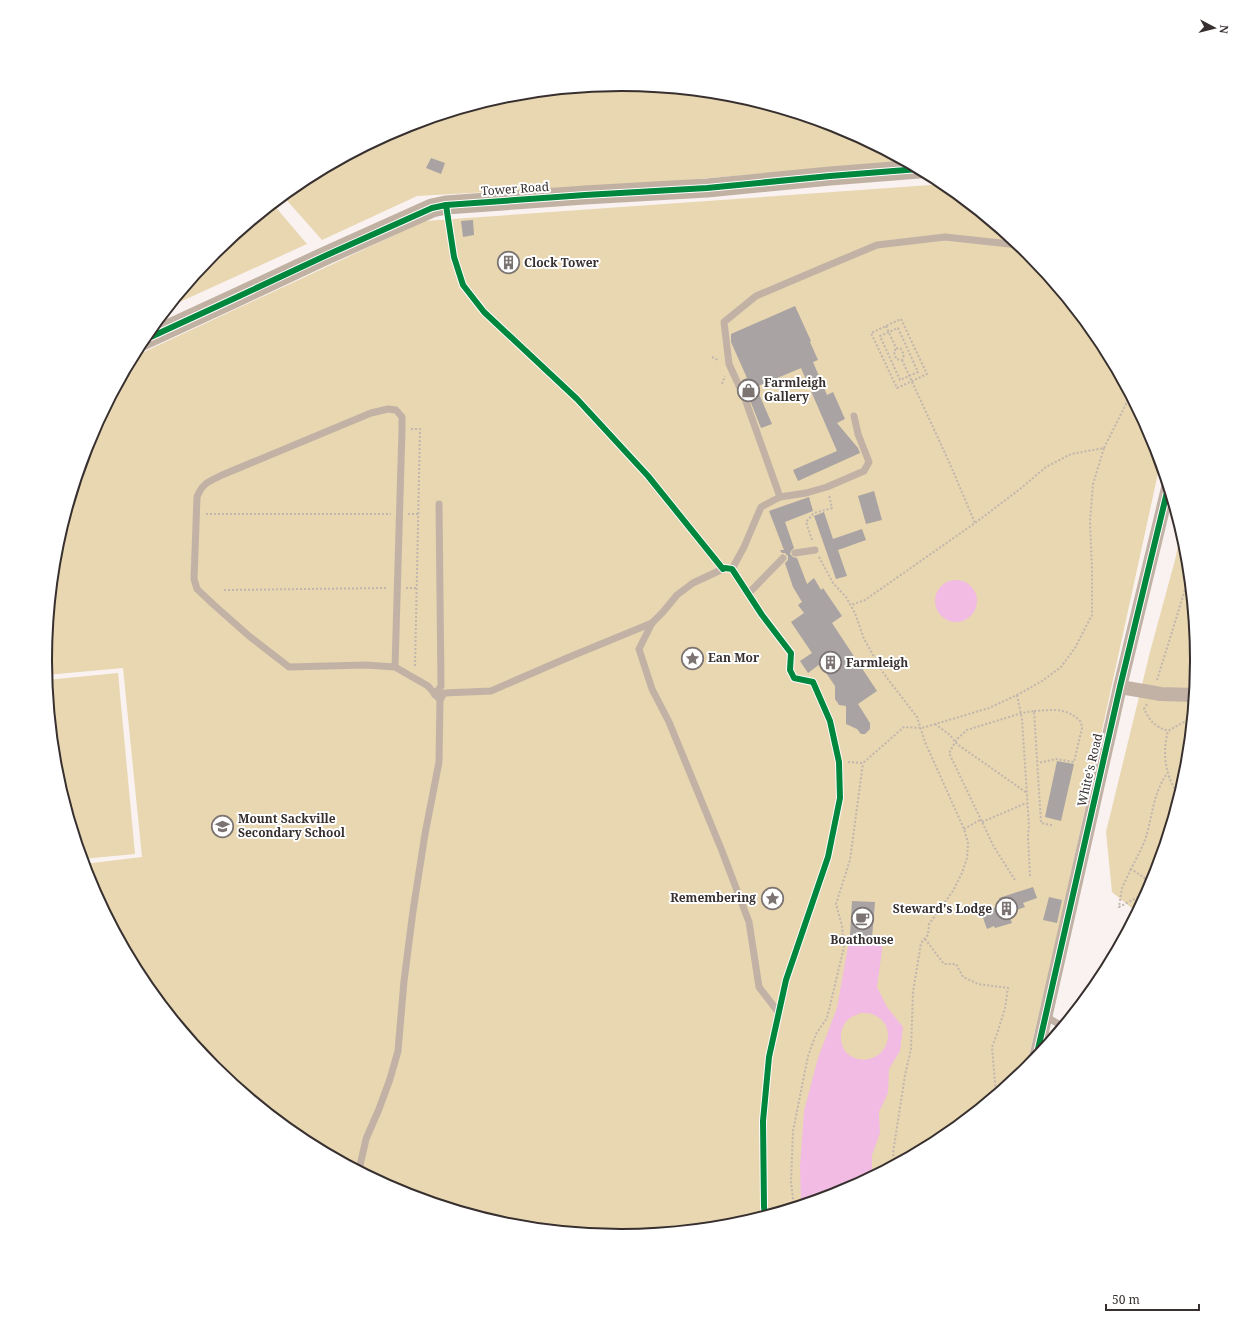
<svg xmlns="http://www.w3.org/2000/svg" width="1242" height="1320" font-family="'Noto Serif',serif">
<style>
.green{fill:#e8d7b0}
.water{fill:#f1bbe3;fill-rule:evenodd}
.building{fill:#a9a3a3}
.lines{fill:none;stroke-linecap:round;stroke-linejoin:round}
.path{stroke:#c1b6ae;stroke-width:2;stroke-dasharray:2 2;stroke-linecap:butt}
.lane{stroke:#c2b2a6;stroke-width:7}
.street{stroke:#c2b2a6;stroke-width:14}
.secondary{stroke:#c1b1a3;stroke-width:19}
.cycleway-casing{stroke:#fff;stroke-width:8}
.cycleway{stroke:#00873e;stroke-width:6}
.labels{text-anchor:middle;stroke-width:4;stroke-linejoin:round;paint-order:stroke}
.street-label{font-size:12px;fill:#37302f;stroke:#fff}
.poi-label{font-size:12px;font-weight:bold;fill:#37302f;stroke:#fff;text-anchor:start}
.rim{fill:none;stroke:#37302f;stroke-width:2}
</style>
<rect width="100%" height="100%" fill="#f9f2f0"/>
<g class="green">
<path d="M621,84L734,95L842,128L905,162L662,182L417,196L322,240L283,196L301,181L401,128L509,95Z"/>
<path d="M945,184L1028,253L1100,340L1153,440L1160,464L1062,914L1026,1069L941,1139L841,1192L733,1225L621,1236L508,1225L400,1192L301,1139L214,1067L142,980L89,880L84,864L142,857L123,668L46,675L45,660L56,547L89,439L133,357L425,221Z"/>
<path d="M273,204L307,244L173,305L172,303L214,253Z"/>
<path d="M1181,532L1186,548L1197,660L1186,773L1153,881L1138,908L1134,910L1112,892L1106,832L1150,652L1175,560Z"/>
<path d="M118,673L135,854L82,859L56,772L47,680Z"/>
</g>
<g class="water">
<circle cx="956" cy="601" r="21"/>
<path d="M850,935L872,938L883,943L877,987L887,1007L903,1027L900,1051L889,1069L888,1093L879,1112L880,1133L872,1155V1176L841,1192L801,1204L800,1166L804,1111L818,1058L837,1008ZM861,1013C865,1013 870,1013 874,1015C900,1026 887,1065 858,1059C854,1058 848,1055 845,1051C838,1041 840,1025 850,1018C853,1016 858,1014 861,1013Z"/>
</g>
<g class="building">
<path d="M431,158L445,163L441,174L426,168Z"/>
<path d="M473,220L474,235L463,237L461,221Z"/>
<path d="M513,257L514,268L503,269L502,258Z"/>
<path d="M795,306L811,341L810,342L818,360L813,362L827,395L833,392L845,419L837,423L858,448L860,453L798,481L793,470L837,451L801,368L756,387L772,424L761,428L742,380L747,378L731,342V334Z"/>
<path d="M874,491L882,520L866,524L858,496Z"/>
<path d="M809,497L813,511L785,522L794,548L791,551L790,554L793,557L797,558L807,584L814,578L821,590L823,588L842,616L832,623L877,691L858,704L870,723V729L865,734H861L857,729L846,724V706L839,705L835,699V686L820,664L808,673L800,661L812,653L791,622L804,613L798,605L802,602L793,587L785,563L788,560V556L785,553H782L780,550H784L769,511Z"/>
<path d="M824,512L833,539L862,529L866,540L838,550L847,576L836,579L814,516Z"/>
<path d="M1057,761L1074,764L1061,821L1045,817Z"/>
<path d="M1033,887L1037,898L1023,903L1025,907L1008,913L1012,923L995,928L994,926L987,929L982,915L989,912V910L1001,905L999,898Z"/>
<path d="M1049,897L1062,900L1057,923L1043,920Z"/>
<path d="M852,901L875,902L872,938L850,935Z"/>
</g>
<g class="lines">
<g class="path">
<path d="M901,319L927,374L897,388L871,333Z"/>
<path d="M886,326L896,348"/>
<path d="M898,328L918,372L900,380L880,336Z"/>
<path d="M896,348L901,349L904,355L902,360L896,359L894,352Z"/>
<path d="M712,357L718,360"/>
<path d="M902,360L950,464L975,523"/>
<path d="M722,384L725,376"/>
<path d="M411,429H420L415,667"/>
<path d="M1104,448L1128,400L1131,398"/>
<path d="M206,514H391"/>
<path d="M408,514H418"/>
<path d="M812,540L806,522L814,513L832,508L829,495"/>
<path d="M819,557L833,583L846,597L855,613L864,639L884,674L917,717L925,742L964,829L968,843L967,858L962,873L953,891L929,924L928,935L921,943L913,992L911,1049L905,1075L893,1153L895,1163"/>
<path d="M406,588H417"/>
<path d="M224,590L387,588"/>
<path d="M1157,680L1189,577"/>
<path d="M1017,695L1022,719L1029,826L1028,836L1030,876"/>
<path d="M1147,704L1144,709C1151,722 1154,726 1168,731"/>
<path d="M1034,711C1053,710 1067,707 1081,722L1082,728L1074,762L1056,759L1038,763"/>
<path d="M935,724L950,735L957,744L1027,793"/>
<path d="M848,762L863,763L904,727L922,728L989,708L1019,694L1042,681L1061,667L1075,648L1092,615V569L1090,522L1093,484L1104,448L1071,454L1046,467L1020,489L975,523L865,600L851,605"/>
<path d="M1179,795C1165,777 1162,753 1168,731L1191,718"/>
<path d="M982,822L1024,804H1027"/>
<path d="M964,829L980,820"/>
<path d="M1131,869L1122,888L1119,907L1146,893"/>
<path d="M1015,880L994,847L949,753L957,739L967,730L1022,713L1034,711L1041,823L1051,825L1050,827"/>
<path d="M1152,883L1131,869C1136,859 1141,850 1145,840C1152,820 1153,792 1167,774"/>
<path d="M925,939L944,964H956L963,977L978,984L1008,988L1005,1008L997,1034L992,1047L996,1094"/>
<path d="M794,1207L791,1182L793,1131L808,1056L816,1034L827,1018L844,947L842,926L836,904L850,860L863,763"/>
</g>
<g class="lane">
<path d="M446,205L454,257L463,285L484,312L577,399L648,476L723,569"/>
<path d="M780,497L745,399L729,364L724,322L756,296L822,268L877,245L945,237L1019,245"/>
<path d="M795,553L815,550"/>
<path d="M732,569L744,547L761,507L780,497L806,493L827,487L864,471L869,462L858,434L854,416"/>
<path d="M748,594L783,558"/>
<path d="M435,695L441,686L439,504"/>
<path d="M440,700L444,693L491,691L567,658L652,623"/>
<path d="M1045,1016L1062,1026"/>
<path d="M359,1170L366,1139L379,1109L390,1079L398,1051L404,981L413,911L425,834L439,762L440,700L428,686L395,667L366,665L289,667L249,636L214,605L197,589L194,579L197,497C203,482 209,482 222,475L371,413L388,409L396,410L402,417V429L395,667"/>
<path d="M765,1215L764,1207L763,1121L769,1057L786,980L828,857L840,798L839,762L830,721L813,682L794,678L790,670L791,653L762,615L732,569L725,568L693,583L677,595L663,612L652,623L639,649L652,689L669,722L722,851L749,922L759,987L779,1013"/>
</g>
<g class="street">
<path d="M1120,687L1161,694L1194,695"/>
<path d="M1036,1058L1120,687L1168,488"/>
</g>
<path class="secondary" d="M142,341L233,299L327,255L432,208L446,205L585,195L707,188L830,176L919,169"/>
<defs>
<g id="cycleway">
<path d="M446,205L454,257L463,285L484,312L577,399L648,476L723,569L725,568L732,569L762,615L791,653L790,670L794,678L813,682L830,721L839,762L840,798L828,857L786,980L769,1057L763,1121L764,1207L765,1215"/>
<path d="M142,341L233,299L327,255L432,208L446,205L585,195L707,188L830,176L919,169"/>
<path d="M1036,1058L1120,687L1168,488"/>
</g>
</defs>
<use href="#cycleway" class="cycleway-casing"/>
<use href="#cycleway" class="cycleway"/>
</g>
<defs>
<symbol id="building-ring" viewBox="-11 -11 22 22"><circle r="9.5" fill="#fff" stroke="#7b7473" stroke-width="1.5"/><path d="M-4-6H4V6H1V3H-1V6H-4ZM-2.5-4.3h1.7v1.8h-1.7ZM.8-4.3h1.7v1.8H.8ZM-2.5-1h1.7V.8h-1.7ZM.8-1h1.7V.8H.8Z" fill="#7b7473"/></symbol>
<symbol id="shop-ring" viewBox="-11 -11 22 22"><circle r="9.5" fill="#fff" stroke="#7b7473" stroke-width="1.5"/><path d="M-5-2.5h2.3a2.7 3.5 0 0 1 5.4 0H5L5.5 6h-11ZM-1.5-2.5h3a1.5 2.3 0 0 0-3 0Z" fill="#7b7473"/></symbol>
<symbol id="sight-ring" viewBox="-11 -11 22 22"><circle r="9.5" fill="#fff" stroke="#7b7473" stroke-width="1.5"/><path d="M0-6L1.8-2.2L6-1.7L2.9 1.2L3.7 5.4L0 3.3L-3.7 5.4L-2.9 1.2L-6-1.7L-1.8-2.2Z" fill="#7b7473"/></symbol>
<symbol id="school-ring" viewBox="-11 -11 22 22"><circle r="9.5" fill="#fff" stroke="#7b7473" stroke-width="1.5"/><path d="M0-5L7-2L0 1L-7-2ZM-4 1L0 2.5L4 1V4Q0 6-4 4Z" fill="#7b7473"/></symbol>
<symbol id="cafe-ring" viewBox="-11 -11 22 22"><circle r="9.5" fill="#fff" stroke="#7b7473" stroke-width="1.5"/><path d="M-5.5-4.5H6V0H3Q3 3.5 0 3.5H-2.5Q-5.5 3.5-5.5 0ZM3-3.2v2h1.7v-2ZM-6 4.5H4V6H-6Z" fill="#7b7473"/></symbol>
</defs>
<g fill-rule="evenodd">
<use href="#building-ring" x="496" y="250" width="25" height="25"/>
<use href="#shop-ring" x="736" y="378" width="25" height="25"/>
<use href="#sight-ring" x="680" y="646" width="25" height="25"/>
<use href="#building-ring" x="818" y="650" width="25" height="25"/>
<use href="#school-ring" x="210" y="814" width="25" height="25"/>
<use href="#sight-ring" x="760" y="886" width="25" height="25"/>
<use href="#building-ring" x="994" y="896" width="25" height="25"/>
<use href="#cafe-ring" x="850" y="906" width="25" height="25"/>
</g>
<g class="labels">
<g class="street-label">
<text transform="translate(515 189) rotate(-4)" y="4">Tower Road</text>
<text transform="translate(1090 770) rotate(-77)" y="4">White's Road</text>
</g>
<g class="poi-label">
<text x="524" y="267">Clock Tower</text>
<text x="764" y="387">Farmleigh<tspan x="764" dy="14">Gallery</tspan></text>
<text x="708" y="662">Ean Mor</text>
<text x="846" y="667">Farmleigh</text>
<text x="238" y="823">Mount Sackville<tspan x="238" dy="14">Secondary School</tspan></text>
<text x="756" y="902" text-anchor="end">Remembering</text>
<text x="992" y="913" text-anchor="end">Steward's Lodge</text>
<text x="862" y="944" text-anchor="middle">Boathouse</text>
</g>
</g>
<path d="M0 0H1242V1320H0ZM52 660a569 569 0 1 1 1138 0a569 569 0 1 1-1138 0Z" fill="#fff" fill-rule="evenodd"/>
<path class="rim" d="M52 660a569 569 0 1 1 1138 0a569 569 0 1 1-1138 0Z"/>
<g transform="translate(1214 28) rotate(97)" stroke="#ffffff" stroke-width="3" paint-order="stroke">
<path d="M0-3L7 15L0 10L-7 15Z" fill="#37302f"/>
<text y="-6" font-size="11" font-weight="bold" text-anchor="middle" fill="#37302f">N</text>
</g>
<path d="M1106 1304v6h93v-6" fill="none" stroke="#37302f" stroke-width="2"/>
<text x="1112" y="1304" font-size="12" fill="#37302f" stroke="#ffffff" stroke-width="3" paint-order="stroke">50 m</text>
</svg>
